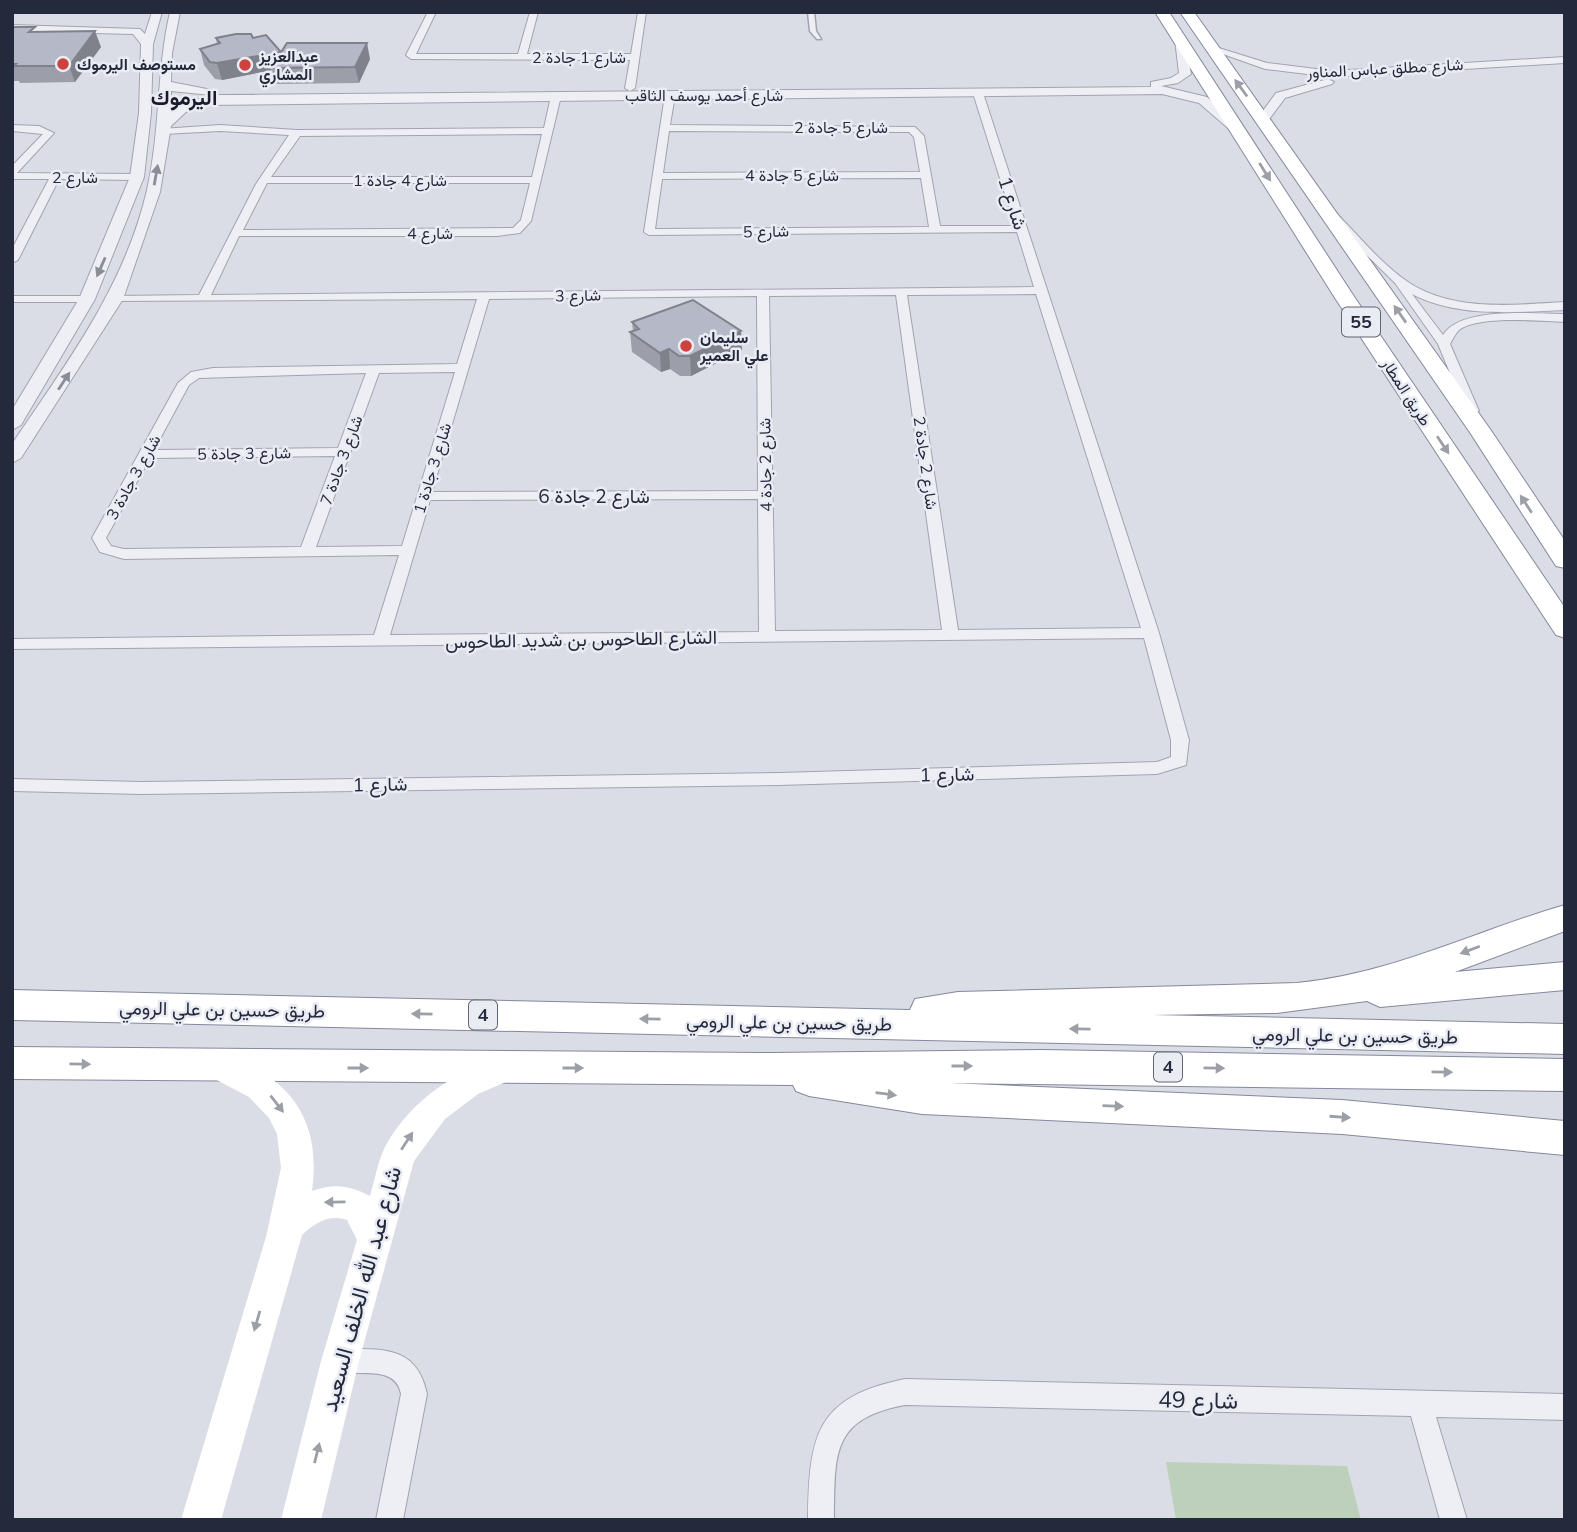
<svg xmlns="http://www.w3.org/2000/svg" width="1577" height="1532" font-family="Mulish,Vazirmatn,sans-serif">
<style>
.green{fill:#bdd0bc}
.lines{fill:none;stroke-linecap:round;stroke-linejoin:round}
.pedestrian-casing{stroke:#a1a3b0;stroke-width:3}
.minor-casing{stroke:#a1a3b0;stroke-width:2}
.tertiary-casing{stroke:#a1a3b0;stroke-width:2}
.trunk-casing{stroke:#83889c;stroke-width:2}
.pedestrian{fill:#eeeff4;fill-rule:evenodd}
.minor{fill:#eeeff4;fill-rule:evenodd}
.tertiary{fill:#eeeff4;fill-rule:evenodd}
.secondary{fill:#fff;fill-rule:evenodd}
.trunk{fill:#fff;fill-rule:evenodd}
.wall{fill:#9c9eaa}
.shaded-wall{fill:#7f818b}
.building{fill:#b5b8c6;stroke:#7f818b;stroke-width:2}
.oneway{fill:#9d9fa7}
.oneway2{fill:#8a8c98}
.poi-dot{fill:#ce423d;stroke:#eaecf4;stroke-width:2.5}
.labels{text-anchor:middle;stroke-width:5;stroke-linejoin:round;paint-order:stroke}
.far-poi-label{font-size:16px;font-weight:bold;fill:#25293c;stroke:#eaecf4;text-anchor:start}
.far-street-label{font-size:16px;fill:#25293c;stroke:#eaecf4}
.shield{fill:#eaecf4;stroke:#606473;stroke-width:2}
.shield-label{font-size:18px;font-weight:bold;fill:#25293c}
.street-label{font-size:19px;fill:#25293c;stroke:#eaecf4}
.far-district-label{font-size:21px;font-weight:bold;fill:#181b2c;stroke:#eaecf4}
.near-street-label{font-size:23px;fill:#25293c;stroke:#eaecf4}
</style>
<rect width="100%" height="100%" fill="#dbdde6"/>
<path class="green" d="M1166,1462L1347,1466L1361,1520H1176Z"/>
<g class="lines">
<defs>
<path id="pedestrian" d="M808,12H814L816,31L821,39H817L810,31Z"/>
<g id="minor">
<path d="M428,12H436L416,54H518L530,12H538L527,54H631L638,12H646L635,88L630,91L625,88L630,60L411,59L406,55Z"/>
<path d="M978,90L983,93L1159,633L1189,740L1186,765L1157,774L779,785L142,794L12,791V779L142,782L779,773L1157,762L1171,757V740L1144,638L12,649V639L374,635L399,555L124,559L100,552L92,538L178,383L191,372L213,368L457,364L477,299L111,301V297L115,296L199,295L256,184L289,135L220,131L164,134L159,131L161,129L220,125L297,130L544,128L551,96L556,93L561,96L531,221L520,233L497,236H239L211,295L1034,287L1017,232L649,235L644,232L665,95L670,92L675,95L670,125L915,127L924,136L940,226H1015L973,93ZM669,131L909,132L914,137L920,172L663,173ZM542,134L532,177H271L300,136ZM921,178L929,227L655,229L662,179ZM267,183H530L521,220L513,228L243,230ZM1036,294L1141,628L958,630L907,295ZM896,295L942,630L775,631L769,296ZM757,296L758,491L432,492L489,299ZM455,372L402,546L316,547L379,373ZM366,373L338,448L154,450L189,385L199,378ZM335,456L301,547L124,549L111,546L106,538L150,458ZM758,499L759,632L390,635L430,500Z"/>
<path d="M12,125L39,126L54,133L17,173L137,174L142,177L137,180L59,179L18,260L12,263V249L49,179H12V166L43,134L12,131Z"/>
<path d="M1330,215H1338C1360,237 1381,264 1408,282C1453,312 1513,305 1565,302V310C1515,312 1458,318 1412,294L1443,335C1461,306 1535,314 1565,314V322C1540,321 1479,315 1459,330C1455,334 1453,339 1450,344L1479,411L1472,415L1467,414L1438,344L1395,283L1330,219Z"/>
<path d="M12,296H87L93,299L87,302H12Z"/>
<path d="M340,1349C382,1349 417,1345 427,1394L403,1520H376L401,1394C395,1362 354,1379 331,1370L328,1361L331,1352Z"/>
<path d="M905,1379L1565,1394V1420L1436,1417L1467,1520H1440L1411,1416L905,1405C831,1419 835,1453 834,1520H808C809,1436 815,1397 905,1379Z"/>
</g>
<g id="tertiary">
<path d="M152,12H162L153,44L151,113L144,177L95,299L21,425L12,430V410L79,299L130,177L139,113L141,44L133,34L12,31V25L140,29L145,34Z"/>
<path d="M170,12H180L172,53L171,82L217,91L211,95L171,91V112L190,101L218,95L1151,87V82L1171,78L1179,73L1175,40L1180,37L1185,40L1191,74L1178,83L1161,86L1207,97L1246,132L1236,135L1199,103L1162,94L202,105L186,112L171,126L160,192L123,299L21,458L12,463V444C66,364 125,286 147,190C161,127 156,73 170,12Z"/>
<path d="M1206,44L1267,63L1332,71L1565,57V63L1332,77L1265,69L1206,48Z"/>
<path d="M1328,79L1334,82L1332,84L1285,98L1267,122L1257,119L1276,93Z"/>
</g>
<g id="trunk">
<path d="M1155,12H1169L1355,298L1565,608V638L1556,635L1335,298Z"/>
<path d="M1180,12H1194L1490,429L1565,541V568L1556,566L1471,434Z"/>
<path d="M1565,905V931L1455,972L1565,962V990L1380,1007L1367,1001L1277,1013L1152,1015L1565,1024V1054L12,1020V990L910,1010L915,999L958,992L1297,983C1392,974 1475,931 1565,905Z"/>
<path d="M12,1047L771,1053L1042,1050L1565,1059V1091L949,1083L1342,1100L1565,1121V1155L1342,1134L922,1114L809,1096L796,1091L793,1085L12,1079Z"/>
</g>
</defs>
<use href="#pedestrian" class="pedestrian-casing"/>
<use href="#minor" class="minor-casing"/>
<use href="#tertiary" class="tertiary-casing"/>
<use href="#trunk" class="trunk-casing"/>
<use href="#pedestrian" class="pedestrian"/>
<use href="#minor" class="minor"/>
<use href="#tertiary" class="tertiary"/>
<path class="secondary" d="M222,1053C289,1077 322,1118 312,1191C334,1183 349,1185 370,1196C375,1179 378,1159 387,1143C414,1098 454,1073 502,1055L513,1059L518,1069L513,1079L478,1094L445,1119L414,1161L359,1361L321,1520H281L321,1361L357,1240L347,1220C329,1214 315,1223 302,1235L221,1520H181L266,1237L281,1168L277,1134L269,1118L249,1097L211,1077L206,1067L211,1057Z"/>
<use href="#trunk" class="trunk"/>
</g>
<g class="wall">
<path d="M12,27L37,32L101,47L75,82L20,83L19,81H12Z"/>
<path d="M216,38H253L281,52L370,59L359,83L276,84L272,70L222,80L215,79L204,65L200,49L217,44Z"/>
<path d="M632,322L742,350L691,376H680L670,369L661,372L632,352L630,332L633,331Z"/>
</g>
<g class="shaded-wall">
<path d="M95,31L101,47L75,82L69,66Z"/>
<path d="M367,43L370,59L359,83L355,67Z"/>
<path d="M281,52L271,68L272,70L222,80L217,63Z"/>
<path d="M741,331L742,350L691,376L690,356Z"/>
<path d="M669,349L670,369L661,372L660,353Z"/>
</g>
<g class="building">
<path d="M12,27H35L29,32L95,31L69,66H14L16,64H12Z"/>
<path d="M236,34H251L253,38L266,35L281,52L217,63L210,62L200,49L220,43L216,38Z"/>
<path d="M287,43H367L355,67L271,68Z"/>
<path d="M693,300L741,331L690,356H679L669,349L660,353L630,332L639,329L632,322Z"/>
</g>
<defs><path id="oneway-solid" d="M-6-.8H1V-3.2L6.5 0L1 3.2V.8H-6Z" transform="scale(1.75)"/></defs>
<g class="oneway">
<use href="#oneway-solid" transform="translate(1241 88) rotate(-126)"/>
<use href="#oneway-solid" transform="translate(1265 172) rotate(58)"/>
<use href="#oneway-solid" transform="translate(1400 314) rotate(-125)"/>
<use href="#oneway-solid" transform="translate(1443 445) rotate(56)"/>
<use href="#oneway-solid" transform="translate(1526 504) rotate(-123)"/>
<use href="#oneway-solid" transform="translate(1470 950) rotate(159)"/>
<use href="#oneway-solid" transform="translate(422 1014) rotate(-179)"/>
<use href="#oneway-solid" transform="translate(650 1019) rotate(-179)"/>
<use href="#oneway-solid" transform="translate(1080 1029) rotate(-179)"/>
<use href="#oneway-solid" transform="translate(80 1064) rotate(1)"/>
<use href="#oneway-solid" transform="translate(962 1066)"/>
<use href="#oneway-solid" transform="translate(358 1068)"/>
<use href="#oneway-solid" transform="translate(573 1068)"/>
<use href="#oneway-solid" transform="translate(1214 1068) rotate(1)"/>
<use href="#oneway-solid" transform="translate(1442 1072) rotate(1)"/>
<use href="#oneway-solid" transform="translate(886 1094) rotate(7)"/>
<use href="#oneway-solid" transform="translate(277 1104) rotate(52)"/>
<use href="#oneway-solid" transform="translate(1113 1106) rotate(2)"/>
<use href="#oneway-solid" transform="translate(1340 1117) rotate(4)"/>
<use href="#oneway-solid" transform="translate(407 1141) rotate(-57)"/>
<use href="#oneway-solid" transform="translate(335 1202) rotate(179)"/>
<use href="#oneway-solid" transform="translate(257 1321) rotate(106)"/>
<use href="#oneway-solid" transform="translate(317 1453) rotate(-76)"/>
</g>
<g class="oneway2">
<use href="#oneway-solid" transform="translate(156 175) rotate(-80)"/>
<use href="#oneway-solid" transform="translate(101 267) rotate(114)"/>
<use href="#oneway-solid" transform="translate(64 381) rotate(-57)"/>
</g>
<g class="poi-dot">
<circle cx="63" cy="64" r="7"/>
<circle cx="245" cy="65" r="7"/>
<circle cx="686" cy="346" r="7"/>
</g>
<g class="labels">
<g class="far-poi-label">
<text x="259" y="62">عبدالعزيز<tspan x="259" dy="18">المشاري</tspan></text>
<text x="77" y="70">مستوصف اليرموك</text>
<text x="700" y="343">سليمان<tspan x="700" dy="18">علي العمير</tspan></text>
</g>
<g class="far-street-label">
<text x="579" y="63">شارع 1 جادة 2</text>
<text transform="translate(1385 68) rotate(-3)" y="6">شارع مطلق عباس المناور</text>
<text x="704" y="101">شارع أحمد يوسف الثاقب</text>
<text x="841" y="133">شارع 5 جادة 2</text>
<text x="792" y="181">شارع 5 جادة 4</text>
<text x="75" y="183">شارع 2</text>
<text x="400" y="186">شارع 4 جادة 1</text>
<text transform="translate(766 231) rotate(-1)" y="6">شارع 5</text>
<text x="430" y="239">شارع 4</text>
<text transform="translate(578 295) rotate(-1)" y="6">شارع 3</text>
<text transform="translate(1407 392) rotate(57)" y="6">طريق المطار</text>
<text transform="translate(244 453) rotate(-1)" y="6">شارع 3 جادة 5</text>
<text transform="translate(341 460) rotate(-70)" y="6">شارع 3 جادة 7</text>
<text transform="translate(926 463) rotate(82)" y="6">شارع 2 جادة 2</text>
<text transform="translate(765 465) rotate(-91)" y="6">شارع 2 جادة 4</text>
<text transform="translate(432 468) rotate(-73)" y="6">شارع 3 جادة 1</text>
<text transform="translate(133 477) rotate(-61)" y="6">شارع 3 جادة 3</text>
</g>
<g class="shield">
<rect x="1342" y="307.5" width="38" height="29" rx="5"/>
<rect x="469" y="1000.5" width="28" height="29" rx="5"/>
<rect x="1154" y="1052.5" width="28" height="29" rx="5"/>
</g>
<g class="shield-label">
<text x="1361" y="328">55</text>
<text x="483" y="1021">4</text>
<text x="1168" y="1073">4</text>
</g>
<g class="street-label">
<text transform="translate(1013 203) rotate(72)" y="7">شارع 1</text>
<text x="594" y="503">شارع 2 جادة 6</text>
<text transform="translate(581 639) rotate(-1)" y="7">الشارع الطاحوس بن شديد الطاحوس</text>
<text transform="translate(947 774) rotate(-1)" y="7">شارع 1</text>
<text transform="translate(380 784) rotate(-1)" y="7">شارع 1</text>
<text transform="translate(222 1009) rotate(1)" y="7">طريق حسين بن علي الرومي</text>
<text transform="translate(789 1022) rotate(1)" y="7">طريق حسين بن علي الرومي</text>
<text transform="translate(1355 1035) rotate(1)" y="7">طريق حسين بن علي الرومي</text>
</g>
<g class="far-district-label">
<text x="184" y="105">اليرموك</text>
</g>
<g class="near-street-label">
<text transform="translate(361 1289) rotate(-75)" y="8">شارع عبد الله الخلف السعيد</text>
<text transform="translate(1198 1400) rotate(1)" y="8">شارع 49</text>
</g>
</g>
<rect width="1577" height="1532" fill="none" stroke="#25293c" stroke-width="28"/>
</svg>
